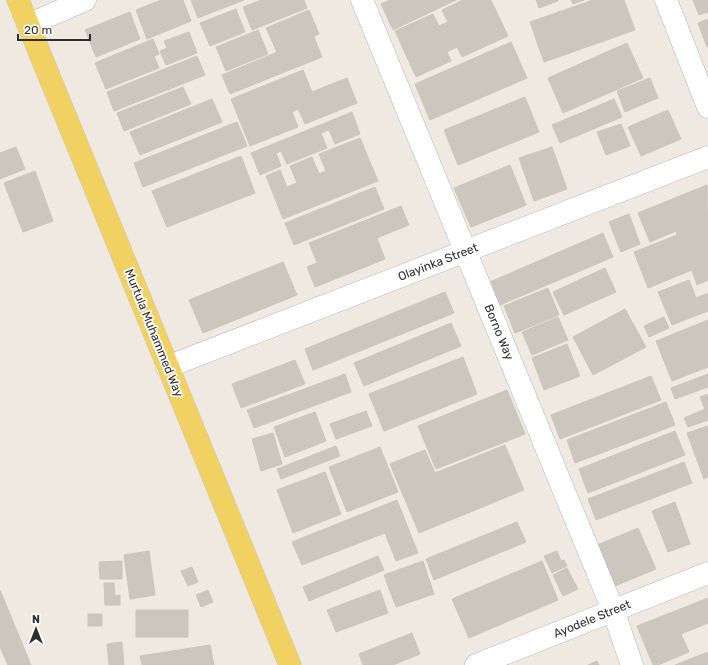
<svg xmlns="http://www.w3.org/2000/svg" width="708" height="665" font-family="Rubik,sans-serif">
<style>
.building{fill:#cbc7bf;stroke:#cbc5ba}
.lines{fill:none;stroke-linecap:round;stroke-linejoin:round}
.minor-casing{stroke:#b4b7c1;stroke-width:23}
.major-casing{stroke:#c9c9c9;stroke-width:23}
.minor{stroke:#fff;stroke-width:22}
.major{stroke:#f2d163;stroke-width:22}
.labels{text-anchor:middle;stroke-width:3.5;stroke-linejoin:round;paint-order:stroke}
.street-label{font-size:12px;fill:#2e2e2e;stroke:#fff}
</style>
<rect width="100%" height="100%" fill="#efe9e1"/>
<g class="building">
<path d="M161,0H183L191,21L147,39L136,10Z"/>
<path d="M191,0H244L198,18Z"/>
<path d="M261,0H304L307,8L252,30L243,7Z"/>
<path d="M390,0H456L393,30L381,4Z"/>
<path d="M463,0H491L508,36L462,57L457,47L447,52L451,61L416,77L395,31L433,14L439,26L448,22L442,10Z"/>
<path d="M536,0H558V1L539,8Z"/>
<path d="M571,0H584L573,4Z"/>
<path d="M593,0H624L635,30L544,62L530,22Z"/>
<path d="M693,0H708V12L699,15Z"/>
<path d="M236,9L245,32L210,46L200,23Z"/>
<path d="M309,10L319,34L277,52L266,28Z"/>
<path d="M130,12L140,39L96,57L85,30Z"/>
<path d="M708,19V47H707L698,23Z"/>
<path d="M258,30L268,54L226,71L216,47Z"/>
<path d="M189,32L197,53L166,65L160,51L167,48L164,41Z"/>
<path d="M314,37L322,57L230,94L222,75Z"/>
<path d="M153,39L159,54L154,56L159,68L106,89L95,63Z"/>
<path d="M511,42L527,78L430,120L415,84Z"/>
<path d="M627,43L643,78L563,113L548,78Z"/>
<path d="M197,56L205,75L114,111L107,92Z"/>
<path d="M303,70L312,92L347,78L357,103L305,124L298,109L292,112L298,127L250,146L231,99Z"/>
<path d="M650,78L658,98L625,112L617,91Z"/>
<path d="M183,87L191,104L124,131L117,113Z"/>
<path d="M525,97L539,132L458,165L444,130Z"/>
<path d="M212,99L222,122L140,155L130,132Z"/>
<path d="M614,99L622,117L560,143L552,125Z"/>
<path d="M668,110L681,139L641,156L628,127Z"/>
<path d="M352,112L360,134L335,144L329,130L321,133L327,148L287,164L281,151L276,153L281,166L260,175L251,153Z"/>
<path d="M237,122L247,146L143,187L134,163Z"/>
<path d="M621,124L630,146L606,155L597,132Z"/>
<path d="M360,138L378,181L283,219L266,176L280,170L287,187L297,183L290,166L312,157L319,174L326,171L319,154Z"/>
<path d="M16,147L25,169L0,179V153Z"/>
<path d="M552,147L567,189L534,201L519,158Z"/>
<path d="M241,156L255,193L167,227L152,191Z"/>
<path d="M510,165L526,205L471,227L454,188Z"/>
<path d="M35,171L53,221L23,232L4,183Z"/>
<path d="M707,185L708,280L697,285L692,270L648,288L634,252L677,235L676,231L650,242L638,213Z"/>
<path d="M375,187L384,209L294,245L285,223Z"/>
<path d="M401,206L409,225L317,262L309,243Z"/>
<path d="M629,214L640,244L621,252L609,222Z"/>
<path d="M603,233L613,257L500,305L490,282Z"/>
<path d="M377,238L385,259L315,287L307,267Z"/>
<path d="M283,262L297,295L203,333L189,300Z"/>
<path d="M605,268L616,292L564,315L553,292Z"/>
<path d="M689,280L696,298L708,293V311L672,325L658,292Z"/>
<path d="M548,288L559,315L515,333L504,306Z"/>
<path d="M445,292L454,313L313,370L305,349Z"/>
<path d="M625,309L646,347L593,375L573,337Z"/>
<path d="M558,317L568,340L532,355L522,332Z"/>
<path d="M664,317L669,328L649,337L644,326Z"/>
<path d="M708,320V367L672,381L656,341Z"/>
<path d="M451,323L461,346L364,386L354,363Z"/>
<path d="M567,344L580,376L544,390L532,358Z"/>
<path d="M463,357L477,394L384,431L369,394Z"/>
<path d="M295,360L305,384L241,408L232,384Z"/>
<path d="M345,374L351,392L254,428L247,410Z"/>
<path d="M708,374V387L675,399L671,388Z"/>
<path d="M651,376L661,400L560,439L551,415Z"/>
<path d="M507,390L525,434L436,469L418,426Z"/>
<path d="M708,394V420L688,427L684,418L705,409L700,397Z"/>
<path d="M666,402L675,425L575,463L567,440Z"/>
<path d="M366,411L372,426L336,439L330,424Z"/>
<path d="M315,412L326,441L285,457L274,427Z"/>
<path d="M708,426V477L704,479L687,433Z"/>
<path d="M675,431L685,455L588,493L579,469Z"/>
<path d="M273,433L282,464L261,471L252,439Z"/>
<path d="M505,445L524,490L419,533L390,464L425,450L435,473Z"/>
<path d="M336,446L340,456L281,479L277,469Z"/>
<path d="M380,447L398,492L347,512L329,467Z"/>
<path d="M684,462L692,483L596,520L588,499Z"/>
<path d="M325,472L341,514L293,533L277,490Z"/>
<path d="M397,500L418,553L396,561L385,533L302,565L292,542Z"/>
<path d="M675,502L690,544L668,552L652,511Z"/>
<path d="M517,522L526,542L434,580L426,559Z"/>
<path d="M638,528L656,569L615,586L597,545Z"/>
<path d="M149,551L155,595L130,599L124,555Z"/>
<path d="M557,551L561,561L564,560L567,566L552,573L544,556Z"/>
<path d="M378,556L384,570L309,601L303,587Z"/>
<path d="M122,561V579H100L99,562Z"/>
<path d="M423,561L434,594L396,607L384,575Z"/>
<path d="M542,561L558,600L469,638L452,599Z"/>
<path d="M192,567L198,582L188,586L181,571Z"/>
<path d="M567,568L578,589L563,596L553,575Z"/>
<path d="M104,583H114L115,596L120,595V605H105Z"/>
<path d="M0,590L31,665H8L0,647Z"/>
<path d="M208,590L213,602L201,607L196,595Z"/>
<path d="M380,590L388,613L336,632L327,610Z"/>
<path d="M708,598V623L681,634L689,652L658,665H653L637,626Z"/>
<rect x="136" y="610" width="52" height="27"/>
<rect x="88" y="614" width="14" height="12"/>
<path d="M412,633L420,654L393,665H363L359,654Z"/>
<path d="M122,642L124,665H109L107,644Z"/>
<path d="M210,645L214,665H142L140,656Z"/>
<path d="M708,652V665H675Z"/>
<path d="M597,661L599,665H588Z"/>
</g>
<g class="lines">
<defs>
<g id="minor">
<path d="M362,0L613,610L632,665"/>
<path d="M666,0L708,107"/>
<path d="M28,25L85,0"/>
<path d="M167,367L708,157"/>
<path d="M476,665L708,573"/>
</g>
<path id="major" d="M18,0L290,665"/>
</defs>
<use href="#minor" class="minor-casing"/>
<use href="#major" class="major-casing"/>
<use href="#minor" class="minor"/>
<use href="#major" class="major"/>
</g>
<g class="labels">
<g class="street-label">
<text transform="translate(438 262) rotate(-21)" y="4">Olayinka Street</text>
<text transform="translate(499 332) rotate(68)" y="4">Borno Way</text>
<text transform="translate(154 333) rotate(68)" y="4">Murtula Muhammed Way</text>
<text transform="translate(592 619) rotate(-22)" y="4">Ayodele Street</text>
</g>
</g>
<g transform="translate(36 629)" stroke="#ffffff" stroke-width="3" paint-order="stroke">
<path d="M0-3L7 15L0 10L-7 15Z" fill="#2e2e2e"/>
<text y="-6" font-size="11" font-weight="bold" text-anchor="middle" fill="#2e2e2e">N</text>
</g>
<path d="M18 34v6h72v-6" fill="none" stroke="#2e2e2e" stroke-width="2"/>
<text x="24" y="34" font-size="12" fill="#2e2e2e" stroke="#ffffff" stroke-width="3" paint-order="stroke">20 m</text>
</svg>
